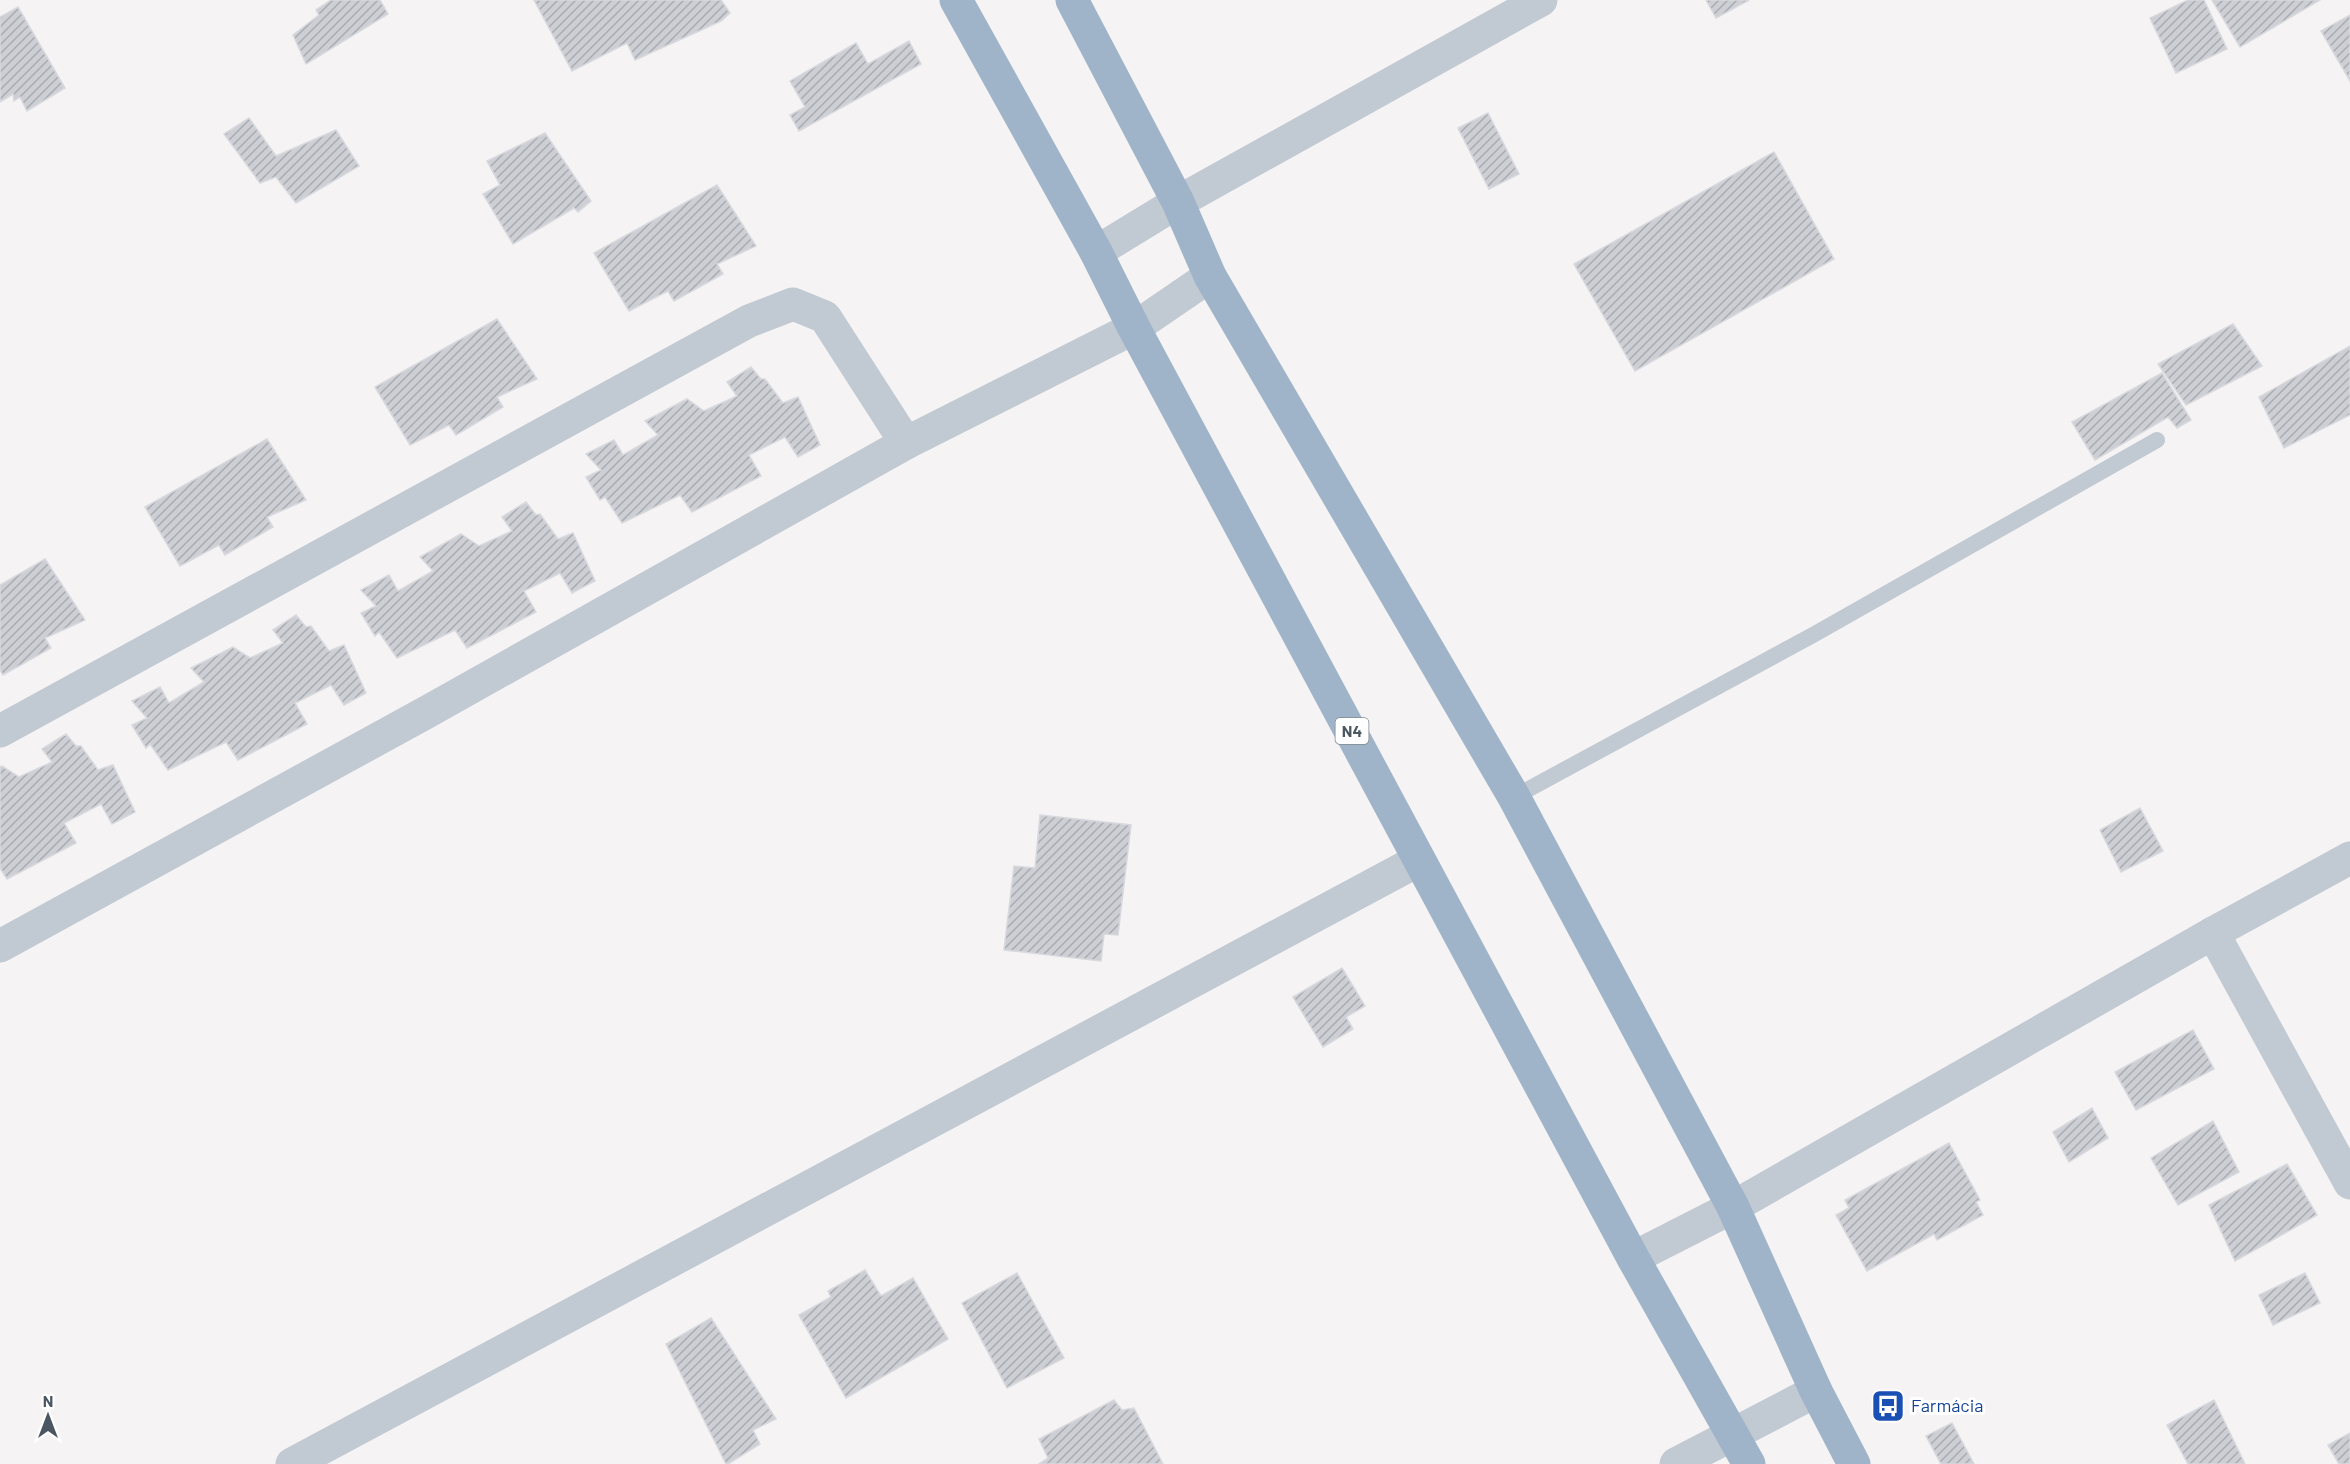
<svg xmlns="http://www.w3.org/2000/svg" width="2350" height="1464" font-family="Barlow,sans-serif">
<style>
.building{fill:url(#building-hatch);stroke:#d7d9de;stroke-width:1.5}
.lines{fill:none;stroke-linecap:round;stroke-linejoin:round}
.service{stroke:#c1cad2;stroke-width:16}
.minor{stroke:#c1cad2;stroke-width:33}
.tertiary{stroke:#c1cad2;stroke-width:33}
.trunk{stroke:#9fb4c9;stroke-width:33}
.labels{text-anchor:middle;stroke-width:6;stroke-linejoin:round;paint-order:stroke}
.shield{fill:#fff;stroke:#808990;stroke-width:1.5}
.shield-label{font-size:16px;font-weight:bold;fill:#4a5661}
.transit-label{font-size:18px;fill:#164399;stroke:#fff;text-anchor:start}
</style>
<defs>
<pattern id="building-hatch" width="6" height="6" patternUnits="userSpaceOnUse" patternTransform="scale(1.5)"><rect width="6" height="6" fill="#cdcfd5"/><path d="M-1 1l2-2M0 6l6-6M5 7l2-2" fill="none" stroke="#a8abb0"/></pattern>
</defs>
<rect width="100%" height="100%" fill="#f5f3f3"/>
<g class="building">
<path d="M331,0H380L388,14L306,64L293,35L319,15L316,10Z"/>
<path d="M534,0H721L730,13L721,21L635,60L627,43L572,71Z"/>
<path d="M1706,0H1749L1716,18Z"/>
<path d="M2188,0H2204L2227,49L2176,73L2150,18Z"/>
<path d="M2212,0H2320L2240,47Z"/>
<path d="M18,7L65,88L27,111L20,97L14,101L13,94L0,102V17Z"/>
<path d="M2350,15V81L2321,31Z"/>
<path d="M909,41L921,64L799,131L790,115L805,107L790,81L856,43L868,64Z"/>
<path d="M1488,113L1519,174L1489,189L1458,128Z"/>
<path d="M249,118L276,156L336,130L359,166L296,203L276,177L260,183L224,134Z"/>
<path d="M545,133L591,201L578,212L574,208L513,244L483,194L500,185L487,161Z"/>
<path d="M1774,152L1834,259L1635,371L1574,264Z"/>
<path d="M717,185L756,246L717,264L723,274L674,301L668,291L629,311L594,253Z"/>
<path d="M497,319L537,379L497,397L503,407L456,435L449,425L410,445L375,387Z"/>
<path d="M2233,324L2262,366L2186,405L2158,364Z"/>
<path d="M2350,346V415L2284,448L2259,397Z"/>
<path d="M751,367L761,379H765L783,403L798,397L820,445L798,457L785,437L749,455L761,476L692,512L680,495L622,523L605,497L600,500L586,477L601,470L586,454L614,440L623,455L658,435L645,421L687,399L704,411L737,396L727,382Z"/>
<path d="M2162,373L2191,420L2177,428L2168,417L2095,460L2072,422Z"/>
<path d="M267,439L306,500L267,517L273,527L225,555L219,545L180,566L145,507Z"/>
<path d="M526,502L536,515L540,514L558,539L573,533L595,581L572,593L560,573L524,591L536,612L467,648L455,630L397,658L379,632L375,636L361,613L376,606L361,590L389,575L398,591L433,571L420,557L461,534L479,546L512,531L502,517Z"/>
<path d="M45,559L85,620L45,638L51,648L3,675L0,670V585Z"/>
<path d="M296,615L306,627L311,626L329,651L344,645L366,693L344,705L331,685L295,703L307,724L238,760L226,742L168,770L150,744L146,748L132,725L147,718L132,701L160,687L169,703L204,682L191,668L233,647L250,658L283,643L273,630Z"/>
<path d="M66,734L76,746H81L98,770L113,765L135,812L112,824L101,804L64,823L76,843L7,879L0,868V767L2,766L19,777L52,762L42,749Z"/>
<path d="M2140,808L2163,851L2121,872L2100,830Z"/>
<path d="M1040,815L1131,825L1118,935L1104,934L1101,961L1004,950L1014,866L1035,868Z"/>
<path d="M1342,968L1365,1006L1346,1017L1353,1029L1323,1047L1293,997Z"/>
<path d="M2193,1030L2214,1069L2136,1110L2115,1072Z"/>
<path d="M2092,1108L2108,1138L2069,1162L2053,1132Z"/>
<path d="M2213,1121L2239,1172L2178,1205L2151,1158Z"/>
<path d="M1949,1143L1980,1200L1976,1202L1983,1215L1937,1240L1934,1234L1867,1271L1836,1215L1849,1208L1845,1200Z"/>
<path d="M2287,1164L2317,1215L2235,1261L2209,1205Z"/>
<path d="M865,1270L881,1296L913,1278L948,1339L846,1398L799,1315L831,1297L828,1291Z"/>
<path d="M1017,1273L1064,1358L1007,1388L962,1303Z"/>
<path d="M2305,1273L2320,1303L2273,1325L2259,1295Z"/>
<path d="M711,1318L776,1419L753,1430L760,1444L728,1464H726L666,1344Z"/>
<path d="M1114,1400L1122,1410L1134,1408L1163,1464H1039L1048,1458L1039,1439Z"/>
<path d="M2214,1400L2245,1464H2188L2167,1425Z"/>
<path d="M1952,1423L1974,1464H1941L1926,1436Z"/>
<path d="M2350,1433V1464H2339L2328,1445Z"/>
</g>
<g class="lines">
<path class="service" d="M1514,797L1813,635L2157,440"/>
<g class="minor">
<path d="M1096,252L1178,202L1541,0"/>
<path d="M0,731L749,321L793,304L825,317L906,443"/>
<path d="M2213,933L2350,1183"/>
<path d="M0,946L427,712L906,443L1134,328L1210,276"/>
<path d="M292,1464L1419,860"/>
<path d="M1676,1464L1816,1391"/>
</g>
<path class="tertiary" d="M1633,1258L1733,1207L2213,933L2350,858"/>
<g class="trunk">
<path d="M956,0L1096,252L1134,328L1633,1258L1749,1464"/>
<path d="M1072,0L1178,202L1210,276L1514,797L1733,1207L1816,1391L1854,1464"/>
</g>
</g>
<defs>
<symbol id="bus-square" viewBox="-11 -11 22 22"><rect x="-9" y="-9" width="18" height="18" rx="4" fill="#1a4fb4" stroke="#fff"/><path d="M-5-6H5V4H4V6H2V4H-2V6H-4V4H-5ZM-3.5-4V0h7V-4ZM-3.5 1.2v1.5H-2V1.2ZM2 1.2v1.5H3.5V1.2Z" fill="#fff"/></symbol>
</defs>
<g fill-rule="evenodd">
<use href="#bus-square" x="1869" y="1387" width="38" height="38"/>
</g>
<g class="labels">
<rect class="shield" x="1335.5" y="718" width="33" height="26" rx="4.5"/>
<g class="shield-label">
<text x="1352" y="737">N4</text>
</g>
<g class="transit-label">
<text x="1911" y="1412">Farmácia</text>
</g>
</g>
<g transform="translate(48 1416)" stroke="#ffffff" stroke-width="4.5" paint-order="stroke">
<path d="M0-4.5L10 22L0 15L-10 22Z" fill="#4a5661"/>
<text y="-9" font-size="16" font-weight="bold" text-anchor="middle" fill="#4a5661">N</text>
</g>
</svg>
